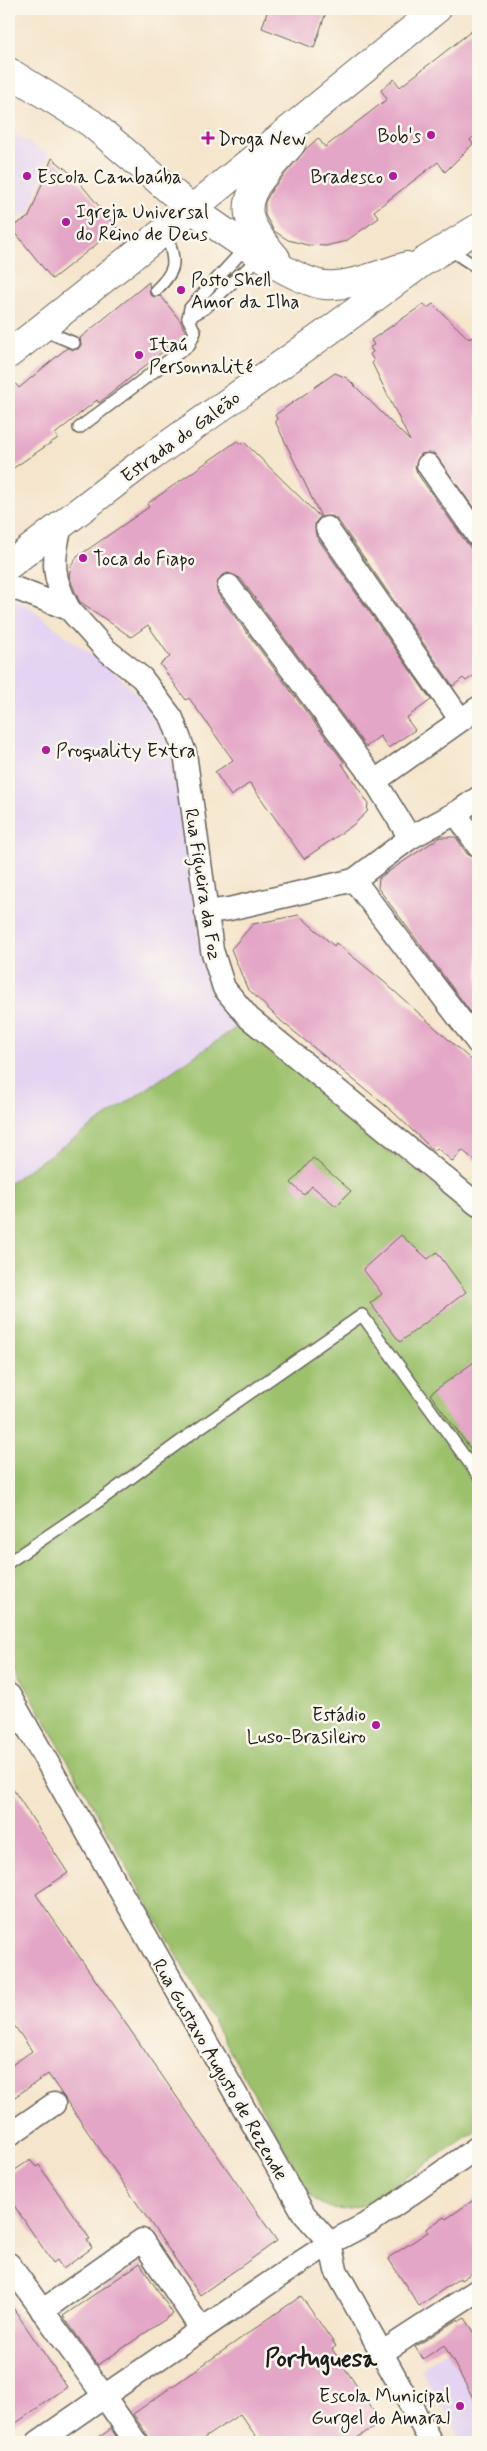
<svg xmlns="http://www.w3.org/2000/svg" width="487" height="2451" font-family="Mynerve,sans-serif">
<style>
.built{fill:#e4d3f2}
.green{fill:#9cc16c;stroke:#5c6e44}
.building{fill:#e4a6c6}
.lines{fill:none;stroke-linecap:round;stroke-linejoin:round}
.service-casing{stroke:#68625a;stroke-width:14}
.minor-casing{stroke:#68625a;stroke-width:25}
.tertiary-casing{stroke:#68625a;stroke-width:30}
.secondary-casing{stroke:#68625a;stroke-width:30}
.service{stroke:#fff;stroke-width:11}
.minor{stroke:#fff;stroke-width:22}
.tertiary{stroke:#fff;stroke-width:28}
.secondary{stroke:#fff;stroke-width:28}
.poi-dot{fill:#b5179e;stroke:#fbf7ec;stroke-width:2}
.labels{text-anchor:middle;stroke-width:5;stroke-linejoin:round;paint-order:stroke}
.poi-label{font-size:19px;fill:#1c1c1c;stroke:#fbf7ec;text-anchor:start}
.street-label{font-size:19px;fill:#1c1c1c;stroke:#fbf7ec}
.district-label{font-size:24px;font-weight:bold;fill:#1c1c1c;stroke:#fbf7ec}
</style>
<rect width="100%" height="100%" fill="#fbf7ec"/>
<filter id="ink" filterUnits="userSpaceOnUse"><feTurbulence type="fractalNoise" baseFrequency=".02" numOctaves="2"/><feDisplacementMap in="SourceGraphic" scale="10" xChannelSelector="R" yChannelSelector="G"/><feConvolveMatrix kernelMatrix="1 2 1 2 8 2 1 2 1" color-interpolation-filters="sRGB"/></filter>
<filter id="wash" filterUnits="userSpaceOnUse"><feTurbulence type="fractalNoise" baseFrequency=".0096" numOctaves="4" result="noise"/><feDisplacementMap in="SourceGraphic" scale="20" xChannelSelector="R" yChannelSelector="G"/><feGaussianBlur stdDeviation="1.12" result="paint"/><feColorMatrix in="noise" values="0 0 0 0 0 0 0 0 0 0 0 0 0 0 0 0 0 1.4 0 .05"/><feComposite in="paint" operator="in"/></filter>
<g filter="url(#wash)">
<rect width="100%" height="100%" fill="#f5e5cc"/>
<g class="built">
<path d="M9,131L49,155L29,212L14,221L9,219V184L17,169L9,164Z"/>
<path d="M9,600L17,601L30,608L123,680L154,713L172,749L178,781L200,949L216,993L240,1025L9,1183Z"/>
<path d="M478,2330V2442H462L421,2369Z"/>
</g>
<path class="green" d="M240,1025L389,1151L478,1218V2129L366,2204C345,2213 327,2212 311,2196L9,1656V1183Z"/>
<g id="blocks">
<g class="building">
<path d="M268,9H327L314,48L262,28Z"/>
<path d="M478,26V132L470,140L473,144L445,172L438,162L374,211L379,218L346,241L326,246L307,245L288,240L274,231L265,215V202L273,188L306,149L318,138L325,147L387,99L381,90L394,79L400,87Z"/>
<path d="M52,158L74,176L117,228L52,279L11,227L29,217Z"/>
<path d="M149,282L150,295L155,297L161,296L181,322L186,333L99,403L97,400L55,434L58,438L9,471V376L19,388L67,348L78,349L81,345L80,338Z"/>
<path d="M424,304L427,308L433,304L469,339L471,337L478,347V514L434,453L421,454L415,466L417,473L478,559V673L466,681L463,678L453,686L338,520L332,516L321,517L275,421L277,419L275,415L335,373L347,378L410,441L372,363L374,361L370,354L373,352L370,347L374,345L371,340Z"/>
<path d="M237,441L241,444L244,442L320,517L315,523L316,536L431,700L406,718L415,730L388,748L380,736L366,747L240,578L228,573L221,576L216,587L218,594L344,762L342,764L368,803L367,812L353,825L304,859L250,783L231,796L215,772L233,760L189,698L186,700L160,664L170,657L148,625L131,637L79,601L69,576L71,566L77,557L149,507L147,504Z"/>
<path d="M440,837H456L467,854L478,859V1022L378,888L379,878Z"/>
<path d="M299,915L334,946L336,943L383,981L478,1066V1163L462,1150L453,1162L437,1148L434,1151L391,1110L281,1021L247,988L231,949L253,924Z"/>
<path d="M313,1158L351,1191L336,1206L312,1186L304,1195L291,1183Z"/>
<path d="M401,1235L428,1259L437,1252L466,1292L400,1342L370,1303L382,1294L363,1269Z"/>
<path d="M478,1359V1459L430,1394Z"/>
<path d="M9,1783L68,1873L36,1894L37,1896L277,2241L200,2295L48,2074L9,2101V2067L32,2051L9,2018Z"/>
<path d="M30,2160L36,2167L39,2165L90,2239L87,2240L92,2248L63,2269L57,2260L53,2263L9,2198V2174Z"/>
<path d="M478,2197V2269L461,2280L460,2278L419,2306L388,2258L428,2232L426,2229L444,2217L446,2219Z"/>
<path d="M140,2263L173,2314L98,2365L63,2316Z"/>
<path d="M301,2296L336,2346L332,2349L381,2422L351,2442H260L240,2414L198,2442H149L147,2434L133,2414Z"/>
<path d="M9,2302L67,2387L9,2428Z"/>
<path d="M465,2318L478,2338V2407L444,2345L423,2359L415,2347L458,2319L459,2321Z"/>
<path d="M111,2429L120,2442H92Z"/>
</g>
</g>
</g>
<g filter="url(#ink)">
<use href="#blocks" fill-opacity="0" stroke="#68625a" stroke-width="1"/>
<g class="lines">
<defs>
<g id="service">
<path d="M447,248L478,268"/>
<path d="M156,290C180,267 174,261 166,231"/>
<path d="M188,318L205,308L261,256"/>
<path d="M41,329L74,343"/>
<path d="M79,428L189,345L195,332L188,318L190,308L247,246"/>
<path d="M9,1562L99,1501L188,1436L362,1315L478,1475"/>
</g>
<g id="minor">
<path d="M428,465L478,536"/>
<path d="M327,528L460,719"/>
<path d="M9,586L69,609C52,578 52,561 61,526"/>
<path d="M229,586L375,781"/>
<path d="M69,609L105,649L142,678L172,718L185,753L212,950L224,988L249,1018L478,1205"/>
<path d="M456,813L478,846"/>
<path d="M410,838L456,813L478,798"/>
<path d="M354,880L478,1043"/>
<path d="M206,912L229,909L354,880L410,838L375,781L478,708"/>
<path d="M9,1695L304,2214L330,2243L336,2270L431,2442"/>
<path d="M9,2135L54,2104"/>
<path d="M9,2264L104,2396L38,2442"/>
<path d="M42,2311L142,2240L201,2329"/>
<path d="M383,2352L478,2290"/>
<path d="M136,2442L104,2396L281,2275L330,2243L372,2221L478,2147"/>
</g>
<path id="tertiary" d="M9,72L91,123L192,209"/>
<g id="secondary">
<path d="M192,209C221,229 292,282 325,285C351,287 382,273 407,266"/>
<path d="M276,258C267,247 254,233 250,219C241,190 274,165 291,144"/>
<path d="M9,354L192,209L437,9"/>
<path d="M9,565L138,466L333,328L423,262L478,228"/>
</g>
</defs>
<use href="#service" class="service-casing"/>
<use href="#minor" class="minor-casing"/>
<use href="#tertiary" class="tertiary-casing"/>
<use href="#secondary" class="secondary-casing"/>
<use href="#service" class="service"/>
<use href="#minor" class="minor"/>
<use href="#tertiary" class="tertiary"/>
<use href="#secondary" class="secondary"/>
</g>
</g>
<g class="poi-dot">
<circle cx="431" cy="135" r="5"/>
<path d="M205.5 130.5h5v5h5v5h-5v5h-5v-5h-5v-5h5z"/>
<circle cx="27" cy="176" r="5"/>
<circle cx="393" cy="176" r="5"/>
<circle cx="66" cy="222" r="5"/>
<circle cx="181" cy="290" r="5"/>
<circle cx="139" cy="355" r="5"/>
<circle cx="83" cy="558" r="5"/>
<circle cx="46" cy="750" r="5"/>
<circle cx="376" cy="1725" r="5"/>
<circle cx="460" cy="2406" r="5"/>
</g>
<g class="labels">
<g class="poi-label">
<text x="421" y="142" text-anchor="end">Bob's</text>
<text x="218" y="145">Droga New</text>
<text x="37" y="183">Escola Cambaúba</text>
<text x="383" y="183" text-anchor="end">Bradesco</text>
<text x="76" y="218">Igreja Universal<tspan x="76" dy="22">do Reino de Deus</tspan></text>
<text x="191" y="286">Posto Shell<tspan x="191" dy="22">Amor da Ilha</tspan></text>
<text x="149" y="351">Itaú<tspan x="149" dy="22">Personnalité</tspan></text>
<text x="93" y="565">Toca do Fiapo</text>
<text x="56" y="757">Proquality Extra</text>
<text x="366" y="1721" text-anchor="end">Estádio<tspan x="366" dy="22">Luso-Brasileiro</tspan></text>
<text x="450" y="2402" text-anchor="end">Escola Municipal<tspan x="450" dy="22">Gurgel do Amaral</tspan></text>
</g>
<g class="street-label">
<text transform="translate(180 436) rotate(-36)" y="7">Estrada do Galeão</text>
<text transform="translate(204 884) rotate(81)" y="7">Rua Figueira da Foz</text>
<text transform="translate(221 2069) rotate(60)" y="7">Rua Gustavo Augusto de Rezende</text>
</g>
<g class="district-label">
<text x="321" y="2366">Portuguesa</text>
</g>
</g>
<rect width="487" height="2451" fill="none" stroke="#fbf7ec" stroke-width="30"/>
</svg>
